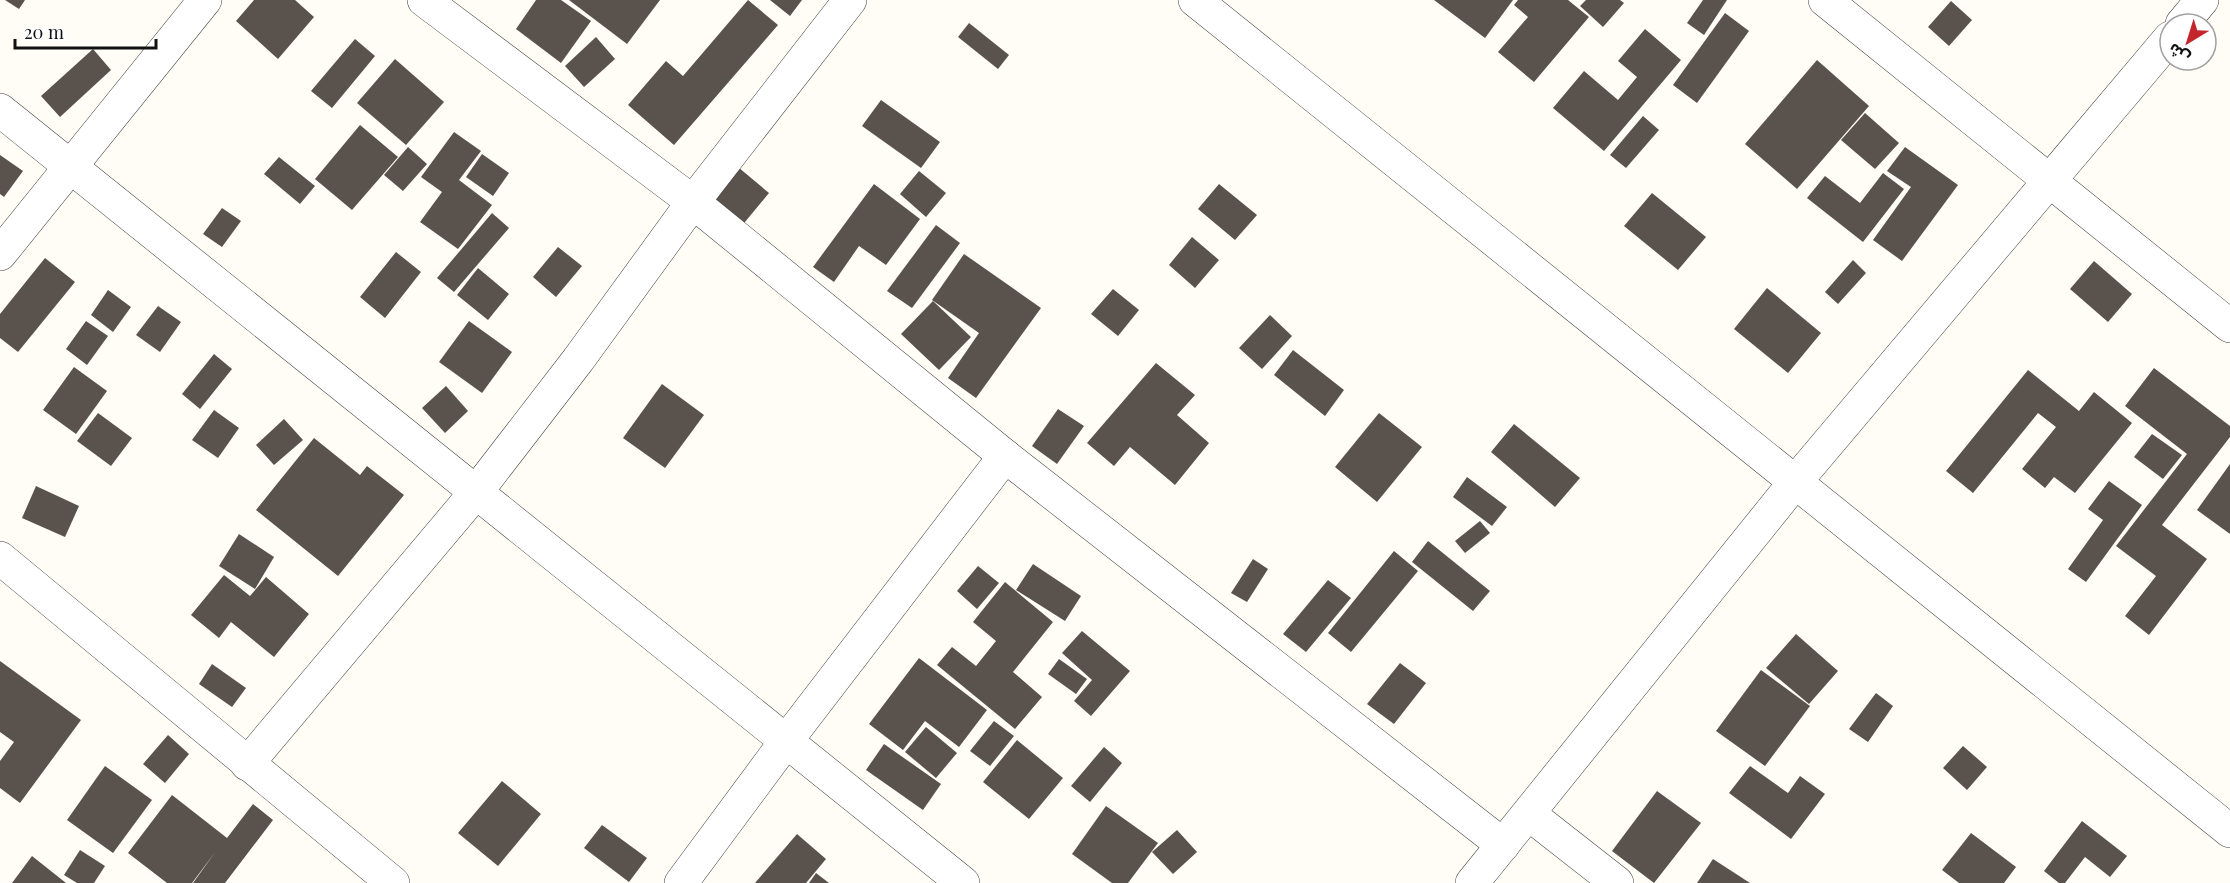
<svg xmlns="http://www.w3.org/2000/svg" width="2230" height="883" font-family="'Playfair Display','Noto Sans Arabic',serif">
<style>
.building{fill:#5a524d}
.lines{fill:none;stroke-linecap:round;stroke-linejoin:round}
.minor-casing{stroke:#444;stroke-width:34}
.tertiary-casing{stroke:#444;stroke-width:34}
.minor{stroke:#fff;stroke-width:33}
.tertiary{stroke:#fff;stroke-width:33}
</style>
<rect width="100%" height="100%" fill="#fffdf5"/>
<g class="building">
<path d="M5,0H25L19,9Z"/>
<path d="M254,0H295L314,17L278,59L236,21Z"/>
<path d="M536,0H561L591,21L561,63L516,29Z"/>
<path d="M569,0H660L627,44Z"/>
<path d="M748,0L778,25L674,145L628,105L666,61L683,76Z"/>
<path d="M770,0H802L790,16Z"/>
<path d="M1434,0H1513L1485,38Z"/>
<path d="M1518,0H1568L1589,17L1534,82L1498,52L1528,17L1514,5Z"/>
<path d="M1586,0H1620L1624,3L1603,27L1580,6Z"/>
<path d="M1703,0H1727L1704,35L1687,23Z"/>
<path d="M1951,1L1972,20L1949,46L1928,27Z"/>
<path d="M1725,13L1749,31L1697,103L1673,85Z"/>
<path d="M969,23L1009,55L998,69L958,37Z"/>
<path d="M1645,29L1681,60L1604,151L1553,108L1584,71L1618,100L1637,77L1618,61Z"/>
<path d="M596,37L615,59L584,87L565,66Z"/>
<path d="M355,39L375,56L332,108L311,91Z"/>
<path d="M93,49L111,70L60,117L41,96Z"/>
<path d="M395,59L444,102L406,145L357,103Z"/>
<path d="M1817,60L1869,106L1797,189L1745,144Z"/>
<path d="M881,100L940,142L921,168L862,126Z"/>
<path d="M1865,113L1899,143L1875,169L1841,140Z"/>
<path d="M1643,116L1659,130L1626,168L1610,155Z"/>
<path d="M360,125L398,157L352,210L315,179Z"/>
<path d="M454,132L481,151L459,180L492,205L458,249L420,222L442,192L421,177Z"/>
<path d="M408,147L427,164L403,191L384,175Z"/>
<path d="M1905,147L1958,185L1902,261L1873,240L1911,187L1887,171Z"/>
<path d="M482,154L509,173L493,196L466,177Z"/>
<path d="M0,155L23,171L4,197L0,194Z"/>
<path d="M279,157L315,186L300,204L264,174Z"/>
<path d="M732,162L769,193L740,228L702,198Z"/>
<path d="M919,171L946,193L926,217L900,194Z"/>
<path d="M1883,173L1904,189L1863,242L1807,198L1825,176L1860,203Z"/>
<path d="M874,184L920,219L886,265L859,246L834,282L813,267Z"/>
<path d="M1219,184L1257,215L1235,240L1198,209Z"/>
<path d="M1652,193L1706,237L1678,270L1624,226Z"/>
<path d="M222,208L241,221L222,247L203,234Z"/>
<path d="M492,213L509,228L454,292L437,278Z"/>
<path d="M936,225L960,243L912,308L887,291Z"/>
<path d="M1192,237L1219,260L1195,288L1169,265Z"/>
<path d="M558,247L582,266L556,297L533,277Z"/>
<path d="M396,252L421,272L385,318L360,297Z"/>
<path d="M964,254L1041,308L976,398L948,378L979,333L932,300Z"/>
<path d="M45,258L75,282L18,352L0,338V314Z"/>
<path d="M1853,260L1866,273L1838,304L1825,292Z"/>
<path d="M2094,261L2132,294L2108,322L2070,289Z"/>
<path d="M478,268L509,294L488,320L457,295Z"/>
<path d="M1767,288L1821,333L1788,373L1734,329Z"/>
<path d="M1113,289L1139,310L1118,336L1091,314Z"/>
<path d="M108,290L131,307L113,332L91,315Z"/>
<path d="M933,301L971,337L939,370L901,334Z"/>
<path d="M158,306L181,322L160,352L136,335Z"/>
<path d="M1270,315L1292,336L1262,369L1239,348Z"/>
<path d="M86,321L108,336L87,365L66,349Z"/>
<path d="M469,321L512,352L482,393L439,362Z"/>
<path d="M1293,350L1344,390L1325,416L1274,375Z"/>
<path d="M214,354L232,369L200,409L182,394Z"/>
<path d="M1156,363L1195,395L1177,415L1209,443L1175,485L1130,447L1114,466L1087,443Z"/>
<path d="M74,367L107,391L76,434L43,410Z"/>
<path d="M2154,368L2230,426V437L2162,525L2207,559L2149,635L2125,616L2156,576L2116,546L2187,454L2125,406Z"/>
<path d="M2028,370L2079,411L2094,392L2132,423L2075,493L2054,477L2045,488L2022,469L2056,427L2038,413L1973,493L1946,471Z"/>
<path d="M662,384L704,415L665,468L623,438Z"/>
<path d="M446,386L468,411L445,433L422,408Z"/>
<path d="M1058,409L1084,426L1057,464L1032,446Z"/>
<path d="M214,410L239,428L218,458L192,440Z"/>
<path d="M98,413L132,438L111,466L77,441Z"/>
<path d="M1379,413L1422,447L1377,502L1335,467Z"/>
<path d="M284,419L303,440L274,465L256,445Z"/>
<path d="M1514,424L1580,478L1555,507L1491,452Z"/>
<path d="M2152,434L2182,455L2163,479L2134,457Z"/>
<path d="M314,438L360,475L367,466L404,495L338,576L256,510Z"/>
<path d="M2230,464V534L2197,510Z"/>
<path d="M1467,477L1507,507L1492,526L1453,497Z"/>
<path d="M2109,481L2142,505L2086,582L2068,569L2103,520L2088,509Z"/>
<path d="M36,486L79,506L65,537L22,518Z"/>
<path d="M1480,521L1490,533L1465,553L1455,541Z"/>
<path d="M239,534L274,557L255,589L219,566Z"/>
<path d="M1428,541L1490,591L1473,611L1412,562Z"/>
<path d="M1394,551L1418,571L1351,652L1328,633Z"/>
<path d="M1253,559L1268,569L1247,602L1231,593Z"/>
<path d="M1033,564L1081,596L1065,621L1016,590Z"/>
<path d="M978,566L999,583L977,609L957,591Z"/>
<path d="M224,575L250,596L266,577L309,614L274,657L231,622L219,638L191,615Z"/>
<path d="M1328,580L1351,598L1306,652L1283,634Z"/>
<path d="M1005,582L1053,622L1013,672L1042,697L1015,729L937,665L952,647L976,666L996,641L973,622Z"/>
<path d="M1082,631L1130,671L1091,716L1074,701L1092,680L1062,653Z"/>
<path d="M1796,634L1838,671L1809,704L1766,668Z"/>
<path d="M919,658L987,710L959,747L925,721L903,750L869,724Z"/>
<path d="M1059,659L1087,679L1076,694L1048,674Z"/>
<path d="M0,661L81,720L20,803L0,788V761L14,742L0,732Z"/>
<path d="M1400,663L1426,683L1394,724L1367,704Z"/>
<path d="M212,664L246,688L232,707L199,684Z"/>
<path d="M1761,670L1810,706L1765,766L1716,731Z"/>
<path d="M1876,693L1893,706L1868,742L1849,729Z"/>
<path d="M994,721L1014,736L990,766L970,751Z"/>
<path d="M926,727L957,753L936,778L905,752Z"/>
<path d="M168,735L189,754L165,783L143,764Z"/>
<path d="M1017,740L1063,778L1029,819L983,782Z"/>
<path d="M884,744L941,784L923,810L866,770Z"/>
<path d="M1963,746L1987,767L1967,790L1943,768Z"/>
<path d="M1104,747L1122,763L1090,802L1071,786Z"/>
<path d="M105,766L152,800L113,853L67,820Z"/>
<path d="M1750,766L1788,793L1800,776L1825,794L1791,839L1729,793Z"/>
<path d="M502,781L541,814L498,866L458,833Z"/>
<path d="M1657,791L1701,823L1654,883L1612,851Z"/>
<path d="M172,795L227,838L253,804L273,820L225,883H193L216,851L192,883H167L128,853Z"/>
<path d="M1106,806L1158,843L1128,883H1112L1072,854Z"/>
<path d="M2082,821L2127,856L2110,877L2085,857L2065,883H2059L2044,871Z"/>
<path d="M602,825L647,858L629,882L584,848Z"/>
<path d="M1177,830L1197,852L1173,874L1152,852Z"/>
<path d="M1971,833L2016,867L2004,883H1959L1942,870Z"/>
<path d="M797,834L826,859L806,883H755Z"/>
<path d="M80,850L105,866L94,883H77L64,875Z"/>
<path d="M32,856L66,883H12Z"/>
<path d="M1713,859L1750,883H1697Z"/>
<path d="M816,873L829,883H809Z"/>
</g>
<g class="lines">
<defs>
<g id="minor">
<path d="M424,0L693,202L1005,456L1503,845"/>
<path d="M1825,0L2230,326"/>
<path d="M2182,24L2202,0"/>
<path d="M0,110L963,883"/>
<path d="M0,254L205,0"/>
<path d="M0,558L393,883"/>
<path d="M247,764L477,491L578,360L693,202L850,0"/>
<path d="M1529,814L1617,883"/>
<path d="M681,883L787,740L1005,456"/>
<path d="M1472,883L1796,481L2170,38"/>
</g>
<path id="tertiary" d="M1195,0L2230,831"/>
</defs>
<use href="#minor" class="minor-casing"/>
<use href="#tertiary" class="tertiary-casing"/>
<use href="#minor" class="minor"/>
<use href="#tertiary" class="tertiary"/>
</g>
<g transform="translate(2188 42) rotate(218)"><circle r="28" fill="#ffffff" stroke="#a0a0a0" stroke-width="1.5"/>
<path d="M0-4.5L10 22L0 15L-10 22Z" fill="#c4262e"/>
<text y="-9" font-size="16" font-weight="bold" text-anchor="middle" fill="#111111">ش</text>
</g>
<path d="M15 39v9h141v-9" fill="none" stroke="#111111" stroke-width="3"/>
<text x="24" y="39" font-size="18" fill="#111111" stroke="#ffffff" stroke-width="4.5" paint-order="stroke">20 m</text>
</svg>
